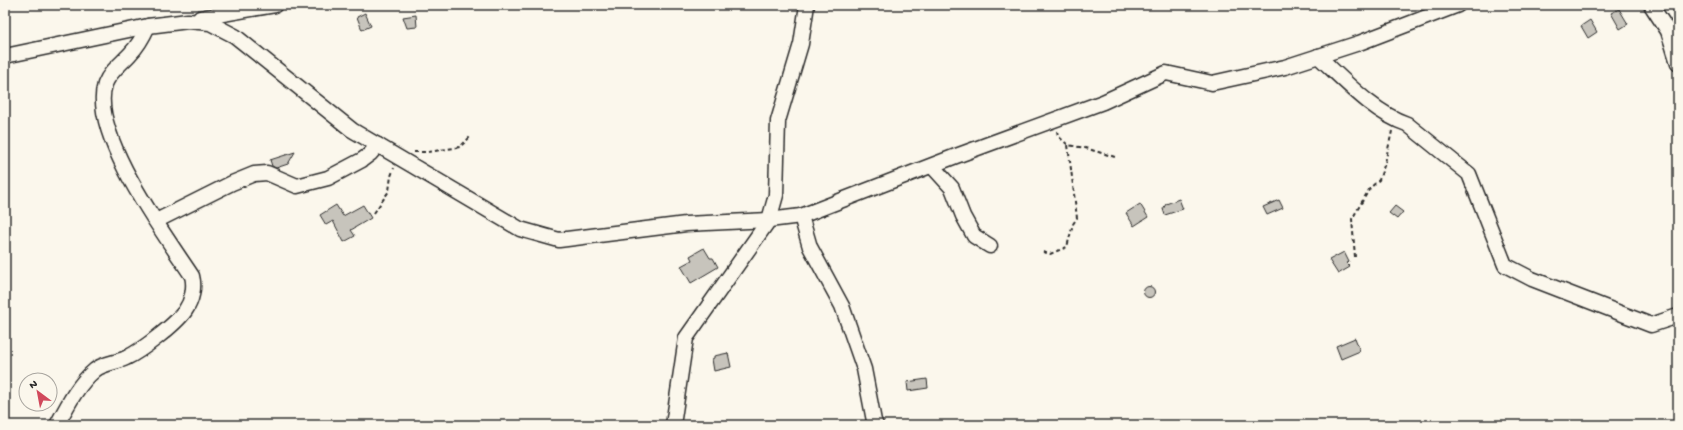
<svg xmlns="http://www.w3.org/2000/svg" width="1683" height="430" font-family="'Gochi Hand',sans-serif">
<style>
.building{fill:#c7c4bc;stroke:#2b2b2b}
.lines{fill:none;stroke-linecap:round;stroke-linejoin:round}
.minor-casing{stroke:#2b2b2b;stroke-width:17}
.path{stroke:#2b2b2b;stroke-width:2;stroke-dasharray:4 3;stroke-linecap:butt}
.minor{stroke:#fbf7ec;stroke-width:14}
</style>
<rect width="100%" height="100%" fill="#fbf7ec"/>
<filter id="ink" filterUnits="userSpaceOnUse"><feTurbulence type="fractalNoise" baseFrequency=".025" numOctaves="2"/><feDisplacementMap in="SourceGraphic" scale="8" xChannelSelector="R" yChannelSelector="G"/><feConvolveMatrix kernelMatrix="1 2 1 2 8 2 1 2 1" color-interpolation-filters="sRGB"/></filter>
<g filter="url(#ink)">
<g class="building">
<path d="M1619,9L1628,24L1620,29L1611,13Z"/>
<path d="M365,13L371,26L362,30L357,17Z"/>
<path d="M416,15L417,27L407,28L403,17Z"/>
<path d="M1590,20L1597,32L1588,38L1581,26Z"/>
<path d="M295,152L288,164L276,168L272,166L270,160Z"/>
<path d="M1179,199L1183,209L1165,215L1163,209L1166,204Z"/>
<path d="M1279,200L1283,208L1267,215L1263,207Z"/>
<path d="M1140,204L1148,217L1134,226L1126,213Z"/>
<path d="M336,205L343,216L363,205L371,218L351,230L355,236L344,242L333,221L326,225L320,215Z"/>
<path d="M1395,206L1403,212L1397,219L1389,213Z"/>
<path d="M704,248L710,258H713L718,267L691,283L681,266L692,260L690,256Z"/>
<path d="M1344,252L1349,262L1346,263L1350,267L1338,274L1329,260Z"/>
<circle cx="1149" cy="292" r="5.5"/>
<path d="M1355,338L1360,351L1341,359L1336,346Z"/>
<path d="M728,353L731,367L714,371L712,359L714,358V356Z"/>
<path d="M927,379L928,388L908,391L907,382Z"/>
</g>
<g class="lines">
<defs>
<g id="minor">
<path d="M1651,5L1668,31L1678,63"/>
<path d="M200,18L275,5"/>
<path d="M5,56L148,26L188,21L210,23L235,36L352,130L520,229L559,240L686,224L769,220L801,216L810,247L842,306L864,369L874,421L876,425"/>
<path d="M1318,56C1344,80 1374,113 1407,124L1469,174L1505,265L1532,279L1651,325L1678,316"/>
<path d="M932,166L952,188L963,216L974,236L990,246"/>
<path d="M801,216L956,156L1103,102L1166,73L1212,83L1285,67L1359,43L1458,5"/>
<path d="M156,221L232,183L254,174L267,173L297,186L328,178L362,160L370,154L378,145"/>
<path d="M57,425C67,406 78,384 95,370C103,363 116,363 126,358C141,351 175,325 185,311C192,301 195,287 192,276C165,235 89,133 105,84C110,71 121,64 130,54C138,46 143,37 148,26"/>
<path d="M673,425L686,338L769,220L776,195L778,121L801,44L807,5"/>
</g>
</defs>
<use href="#minor" class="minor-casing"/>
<g class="path">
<path d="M1676,19L1678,6"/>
<path d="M1057,131L1058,136L1068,145L1085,148L1115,157"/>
<path d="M414,152H428L460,147L470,137"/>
<path d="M374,213L389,191L391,176L394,168"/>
<path d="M1043,252L1050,254L1067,247L1073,224L1077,218L1068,145"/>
<path d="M1355,257L1352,219L1370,188L1379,180L1385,163L1392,131"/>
<path d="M1105,423V425"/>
</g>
<use href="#minor" class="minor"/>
</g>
</g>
<rect width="1683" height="430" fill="none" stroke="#fbf7ec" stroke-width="20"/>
<rect x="10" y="10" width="1663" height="410" fill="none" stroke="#2b2b2b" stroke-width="1.5" filter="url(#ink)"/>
<g transform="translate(38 392) rotate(328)"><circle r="19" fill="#fbf7ec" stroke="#a8a59f"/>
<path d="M0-3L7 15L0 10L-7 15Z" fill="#d1495b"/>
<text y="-6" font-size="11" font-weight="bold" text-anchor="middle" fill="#2b2b2b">N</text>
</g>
</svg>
